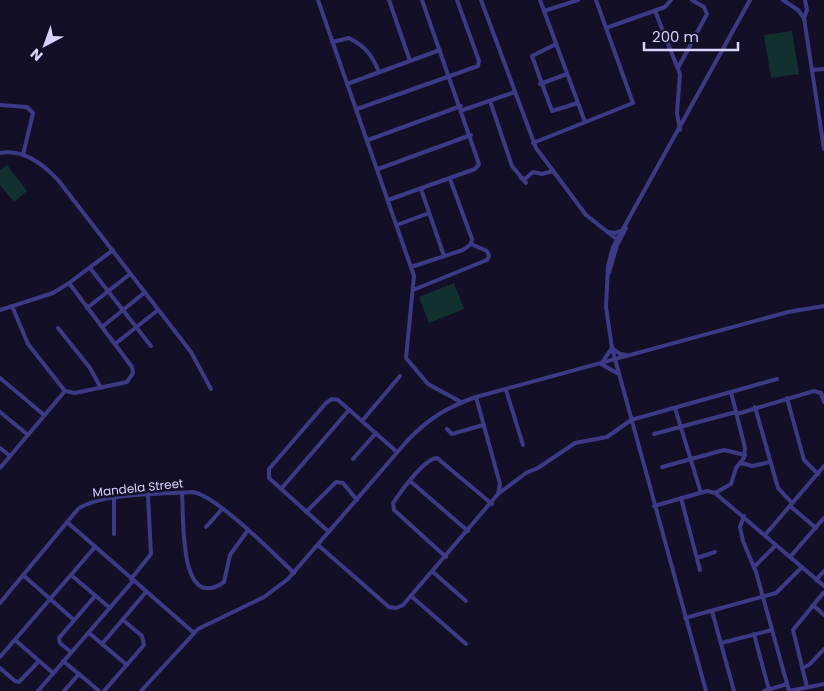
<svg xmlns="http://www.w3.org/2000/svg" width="824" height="691" font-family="Poppins,sans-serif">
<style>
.pitch{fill:#12302f}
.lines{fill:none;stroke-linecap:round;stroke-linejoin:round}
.minor{stroke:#3d3a85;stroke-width:4}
.labels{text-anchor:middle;stroke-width:5;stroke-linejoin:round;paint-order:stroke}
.street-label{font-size:12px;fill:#d9d4ff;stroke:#130f26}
</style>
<rect width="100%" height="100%" fill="#130f26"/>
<g class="pitch">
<path d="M792,31L799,74L771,78L764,35Z"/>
<path d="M7,165L27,191L14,202L0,185V170Z"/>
<path d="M454,283L464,309L429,323L419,297Z"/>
</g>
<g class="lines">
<g class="minor">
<path d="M318,0L414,276L406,358L428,384L461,402"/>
<path d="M389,0L410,61"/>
<path d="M481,0L536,148L586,215L619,241"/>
<path d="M540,0L585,122"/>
<path d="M783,0L798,10L804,18L824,149"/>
<path d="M544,11L578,0"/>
<path d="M655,11L680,74L677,113L680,130"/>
<path d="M804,18L807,10L805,0"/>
<path d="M606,28L665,7L671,0"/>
<path d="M332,42L349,38C366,47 372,55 379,72"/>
<path d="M556,44L532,56L552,111L578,103"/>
<path d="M678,68L707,14L704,7L692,0"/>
<path d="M812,70L824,69"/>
<path d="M347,84L440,50"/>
<path d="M540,84L567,74"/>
<path d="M490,101L512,166L526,183"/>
<path d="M0,105L27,107L33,113L23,155"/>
<path d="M357,109L478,66L479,61L457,0"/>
<path d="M463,110L515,92"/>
<path d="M368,140L461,106"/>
<path d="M533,143L633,103L596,0"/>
<path d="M0,153C24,149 43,164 58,180L191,352L211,389"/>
<path d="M378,169L471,135"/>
<path d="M521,178L525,179L533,172L542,174L553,171"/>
<path d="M421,189L444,256"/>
<path d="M388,200L475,169L479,164L422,0"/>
<path d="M397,225L429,213"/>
<path d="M608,232L615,233L621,231"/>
<path d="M411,267L463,250L471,244L472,239L450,179"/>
<path d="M90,268L151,346"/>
<path d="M609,273L617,245L626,228"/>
<path d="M413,290L487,260L489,256L487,251L471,244"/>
<path d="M12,306L28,344L65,391L75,393L127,382L133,373L132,367L69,283"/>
<path d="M87,308L130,274"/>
<path d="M0,310L53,293L69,283L113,250"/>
<path d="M102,327L144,293"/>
<path d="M58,328L90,368L101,388"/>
<path d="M115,344L158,310"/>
<path d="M619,374L601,364L612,348L620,354L626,355"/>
<path d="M0,378L44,415"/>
<path d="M506,390L523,445"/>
<path d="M787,398L804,460L818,474"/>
<path d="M755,407L778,488L792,503"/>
<path d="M675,408L701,493"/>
<path d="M0,412L28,435"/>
<path d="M737,414L814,391L821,393L824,402"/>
<path d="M362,421L400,376"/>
<path d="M447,429L452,434L483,425"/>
<path d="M654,434L736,412"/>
<path d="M0,448L10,456"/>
<path d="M353,459L376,433"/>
<path d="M741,463L752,466L770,462"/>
<path d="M662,467L724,450L745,455"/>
<path d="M0,468L65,391"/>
<path d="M410,481L468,531"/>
<path d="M281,489L349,410"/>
<path d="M182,493C184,515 178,614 224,582L230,555L248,530"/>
<path d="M715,493L731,484L736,468L744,458L745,448L731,392"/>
<path d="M498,494L526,473L538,468L575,443L607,437L631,420L777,379"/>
<path d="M114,498V534"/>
<path d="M681,498L700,570"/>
<path d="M654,506L707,491L715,493L824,586"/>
<path d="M790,506L816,528"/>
<path d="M306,512L336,482L343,483L357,500"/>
<path d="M744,516L740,527L743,541L756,572L789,691"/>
<path d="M67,522L194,633"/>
<path d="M206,527L222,509"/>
<path d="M329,532L269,478V469L326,403L332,399L338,400L397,452"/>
<path d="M765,535L824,466"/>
<path d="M318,545L389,607L396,608L403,605L498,494L500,484L476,397"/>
<path d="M446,557L394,510L393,503C401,491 424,459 437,458L492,504"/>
<path d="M790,557L824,518"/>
<path d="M697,558L715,552"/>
<path d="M754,567L776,545"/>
<path d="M433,572L466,601"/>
<path d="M23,575L74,620"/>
<path d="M71,575L110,608"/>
<path d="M131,579L151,554L148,496"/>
<path d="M816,580L824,571"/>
<path d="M411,596L466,644"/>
<path d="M0,603L78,509C100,493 164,494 192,492C215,494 275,555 294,573"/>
<path d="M813,605L824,615"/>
<path d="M712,611L734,691"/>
<path d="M685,618L776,593L802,567"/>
<path d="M89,633L127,665"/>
<path d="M754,634L769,690"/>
<path d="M15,640L53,673"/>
<path d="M721,643L772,630"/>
<path d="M102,644L146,592"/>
<path d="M71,652L60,643L59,638L95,596"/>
<path d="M0,657L95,547"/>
<path d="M63,661L79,674"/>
<path d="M0,668L15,681L19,682L39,661"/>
<path d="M802,668L809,665L824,649"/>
<path d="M807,687L793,630L824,592"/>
<path d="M38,691L133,581"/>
<path d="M64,691L79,674L99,691"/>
<path d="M104,691L144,645L142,636L123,620"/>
<path d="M141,691L198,629L264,597L288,579L407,441C428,419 447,407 476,397L788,312L824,306"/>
<path d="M706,691L612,348L606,307L608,266L613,247L750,0"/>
<path d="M764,691L787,684"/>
<path d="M789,691L824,684"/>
</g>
</g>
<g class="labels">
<g class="street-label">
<text transform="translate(138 488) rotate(-6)" y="4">Mandela Street</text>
</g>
</g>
<g transform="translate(45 45) rotate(221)" stroke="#130f26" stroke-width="4" paint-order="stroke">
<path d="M0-4L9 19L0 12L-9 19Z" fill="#d9d4ff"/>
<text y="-8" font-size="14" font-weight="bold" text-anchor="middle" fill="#d9d4ff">N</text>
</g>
<path d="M644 42v8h94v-8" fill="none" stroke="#d9d4ff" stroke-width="2.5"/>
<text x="652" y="42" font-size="15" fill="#d9d4ff" stroke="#130f26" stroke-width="4" paint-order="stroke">200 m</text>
</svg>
